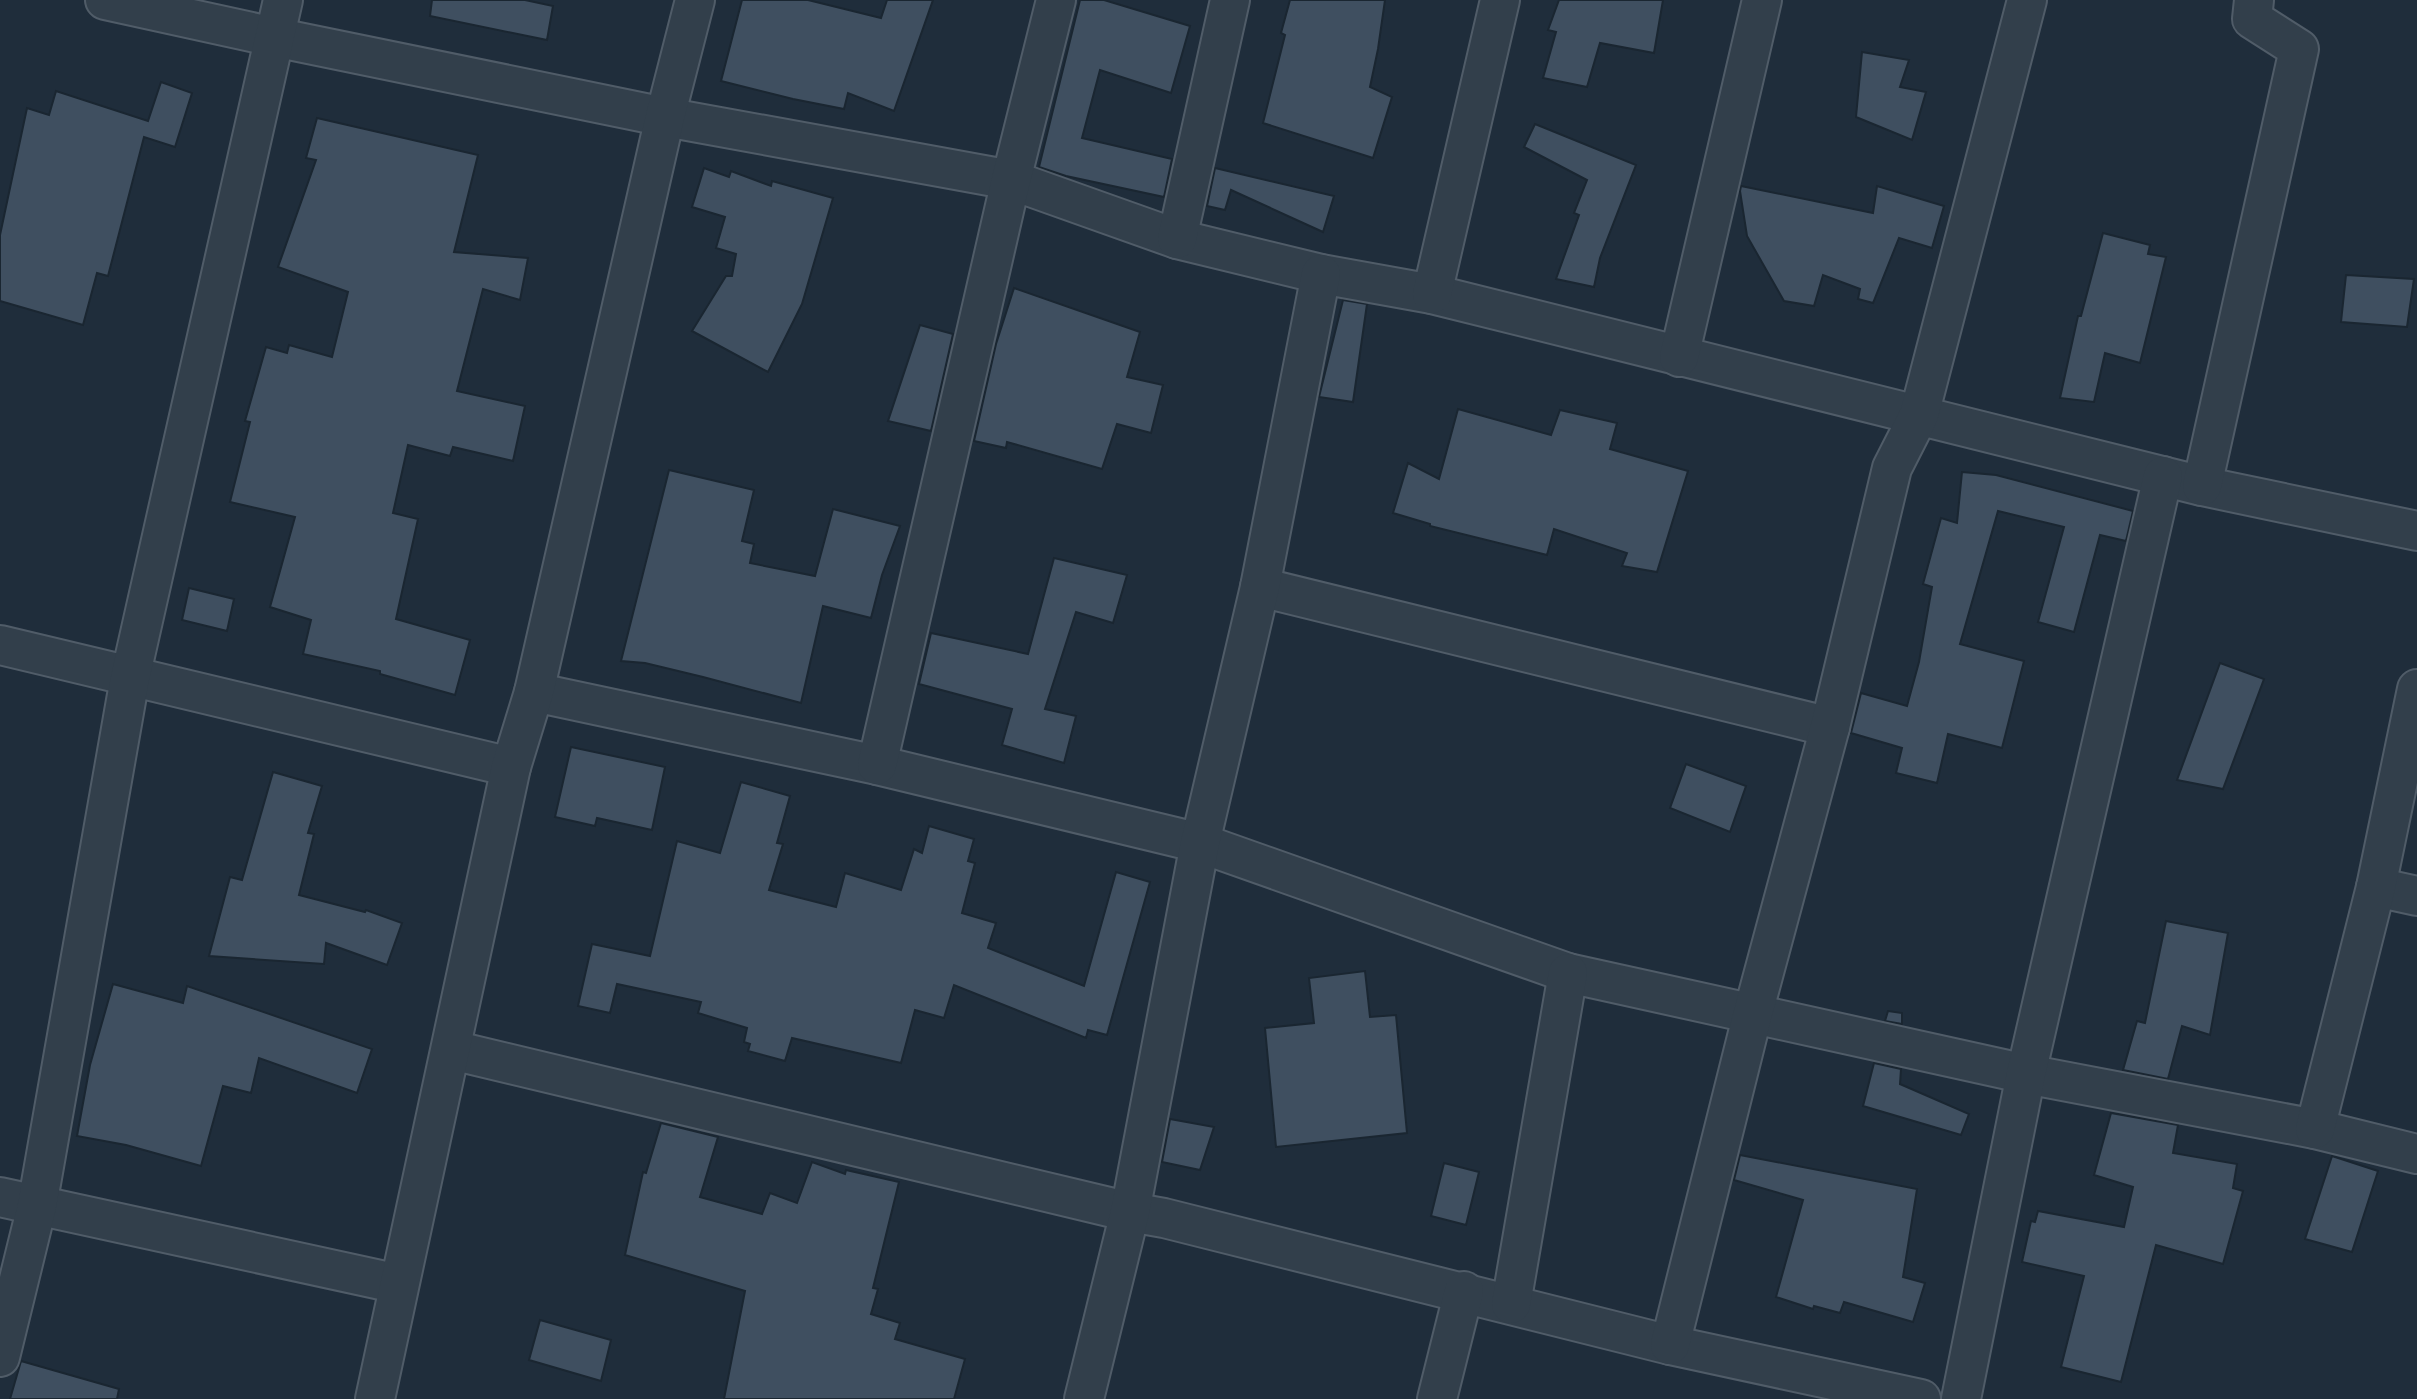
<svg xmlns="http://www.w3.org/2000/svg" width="2417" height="1399" font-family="'PT Sans Narrow',sans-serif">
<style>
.building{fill:#3f4f60;stroke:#1a2631;stroke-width:2}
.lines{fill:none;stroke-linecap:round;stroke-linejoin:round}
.street-casing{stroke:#505c68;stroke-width:42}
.street{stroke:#323f4b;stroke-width:38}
</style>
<rect width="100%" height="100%" fill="#1f2d3b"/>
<g class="building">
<path d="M432,0H525L553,6L547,40L430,16Z"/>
<path d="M742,0H808L881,18L887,0H933L894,111L848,93L844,109L793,99L721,81Z"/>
<path d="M1080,0H1104L1190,26L1171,93L1100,70L1082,138L1172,159L1164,197L1066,176L1039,167Z"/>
<path d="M1290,0H1385L1378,49L1370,87L1392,97L1373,158L1263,123L1285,35L1281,33Z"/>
<path d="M1559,0H1663L1654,53L1600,43L1587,87L1543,78L1556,32L1548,30Z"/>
<path d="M1862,52L1909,60L1900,87L1926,92L1912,140L1856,117Z"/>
<path d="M161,82L192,93L175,147L144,137L108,276L97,273L83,325L0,301V235L27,108L49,115L56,91L148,121Z"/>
<path d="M317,118L478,155L454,252L528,258L520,300L483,289L457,391L525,406L513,461L453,447L450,456L408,445L393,513L418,519L396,619L470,640L455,695L380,674V671L303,654L311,620L270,607L295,517L230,502L250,422L245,421L266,347L287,353L289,345L332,357L348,292L278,267L316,160L306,158Z"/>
<path d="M1535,124L1636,165L1600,258L1594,287L1556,279L1579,215L1574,213L1587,180L1524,147Z"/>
<path d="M704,168L729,177L731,171L771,186L772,181L833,198L802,304L768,372L692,331L726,276H732L736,254L716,248L725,217L692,207Z"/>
<path d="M1215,168L1334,196L1323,232L1231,190L1225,210L1207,206Z"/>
<path d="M1741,186L1873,213L1877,186L1944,206L1932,248L1899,238L1873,303L1858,299L1860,289L1823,275L1814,306L1784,301L1747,236L1740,191Z"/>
<path d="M2103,233L2150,245L2148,254L2166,257L2140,363L2105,353L2094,402L2060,398L2078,316H2081Z"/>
<path d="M2346,275L2414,279L2407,327L2341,322Z"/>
<path d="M1014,288L1140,332L1127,377L1163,385L1151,433L1117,424L1102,469L1007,442L1006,448L974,441L996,344Z"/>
<path d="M1343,300L1367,304L1353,402L1319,397Z"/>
<path d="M920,325L953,334L931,431L888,421Z"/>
<path d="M1458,409L1551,435L1560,410L1617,423L1610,449L1688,471L1657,572L1622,566L1627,553L1554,529L1547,555L1430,526V524L1393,513L1408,463L1439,479Z"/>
<path d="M669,470L754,490L742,541L754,544L750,563L815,576L833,509L900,526L882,575L871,618L823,606L801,703L703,677L645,663L621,661Z"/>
<path d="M1962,472L1996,475L2133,511L2126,541L2100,535L2074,632L2038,622L2064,527L1998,511L1960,644L2024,661L2002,748L1948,734L1937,783L1896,773L1902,748L1851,733L1861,693L1907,706L1919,662L1932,587L1923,584L1941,518L1957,523Z"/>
<path d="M1054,558L1127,575L1113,623L1076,612L1045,709L1076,716L1064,763L1002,745L1012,709L919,684L931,633L1028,654Z"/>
<path d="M189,588L234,599L227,631L182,620Z"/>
<path d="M2220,663L2264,679L2223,789L2177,780Z"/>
<path d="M571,747L665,767L652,830L597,818L595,826L555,817Z"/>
<path d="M1686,764L1746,786L1730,832L1670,808Z"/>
<path d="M273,772L322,786L308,833L314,834L299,895L365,912L366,910L402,923L387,965L326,943L324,964L209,956L230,877L242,880Z"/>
<path d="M741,782L790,796L777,843L783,844L769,890L836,907L845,873L901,890L914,849L922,853L929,826L974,839L968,861L975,863L962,913L996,923L988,948L1084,986L1116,872L1150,882L1107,1035L1088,1030L1086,1038L954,985L944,1018L915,1010L901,1063L792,1038L785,1061L748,1051L750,1044L744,1042L747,1028L698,1013L701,1002L617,984L610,1013L578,1006L592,944L650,956L677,841L720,853Z"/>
<path d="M2166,921L2228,933L2210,1035L2182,1026L2168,1079L2123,1070L2137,1021L2145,1023Z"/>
<path d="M1365,971L1370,1017L1396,1015L1407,1133L1276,1147L1265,1028L1314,1023L1309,978Z"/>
<path d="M113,984L183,1003L187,986L372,1049L357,1093L259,1058L251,1093L223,1086L201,1166L126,1145L77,1136L90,1065Z"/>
<path d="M1888,1011L1902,1013V1024L1885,1021Z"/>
<path d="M1874,1063L1901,1069L1900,1084L1969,1114L1961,1135L1863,1106Z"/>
<path d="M2111,1113L2178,1125L2173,1153L2237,1164L2233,1188L2243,1191L2223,1264L2156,1245L2121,1382L2061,1367L2084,1276L2022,1262L2031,1221L2035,1222L2038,1211L2124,1227L2133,1187L2094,1175Z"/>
<path d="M1170,1119L1214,1127L1200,1170L1162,1162Z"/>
<path d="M661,1123L718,1137L700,1197L762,1214L770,1193L797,1203L812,1162L845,1174L846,1170L899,1182L873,1288L878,1289L871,1314L900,1323L895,1339L965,1359L954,1399H724L745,1291L625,1255L643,1172L646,1173Z"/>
<path d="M1740,1155L1917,1189L1903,1277L1925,1283L1913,1322L1844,1302L1840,1313L1814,1306L1813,1309L1776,1297L1803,1200L1734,1180Z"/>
<path d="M2332,1156L2378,1171L2352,1252L2305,1239Z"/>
<path d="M1444,1163L1479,1172L1466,1225L1431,1216Z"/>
<path d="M540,1320L611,1340L601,1381L529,1360Z"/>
<path d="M21,1361L119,1389L117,1399H10Z"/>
</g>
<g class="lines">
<defs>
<g id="street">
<path d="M105,0L274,37L665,117L1011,180L1177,239L1321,274L1432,294L2202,486L2417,531"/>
<path d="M1177,239L1230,0"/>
<path d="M1432,294L1500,0"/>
<path d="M1679,357L1762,0"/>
<path d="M2202,486L2299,49L2252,19L2254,0"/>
<path d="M1260,587L1830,727"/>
<path d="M0,645L511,767"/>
<path d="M534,692L877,765L1200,843L1568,973L2026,1074L2315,1129L2417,1154"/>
<path d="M877,765L1011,180L1056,0"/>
<path d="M2376,887L2417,896"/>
<path d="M452,1050L1130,1212L1164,1218L1670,1345L1921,1399"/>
<path d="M2315,1129L2376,887L2417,689"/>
<path d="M0,1197L399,1284"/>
<path d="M1511,1304L1568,973"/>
<path d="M1670,1345L1753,1013L1830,727L1892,468L1919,415L2027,0"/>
<path d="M0,1357L37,1206L130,678L283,0"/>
<path d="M375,1399L511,767L534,692L665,117L695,0"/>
<path d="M1084,1399L1130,1212L1200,843L1260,587L1321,274"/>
<path d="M1437,1399L1464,1291"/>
<path d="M1961,1399L2026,1074L2163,476"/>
</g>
</defs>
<use href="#street" class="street-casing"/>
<use href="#street" class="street"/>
</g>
</svg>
